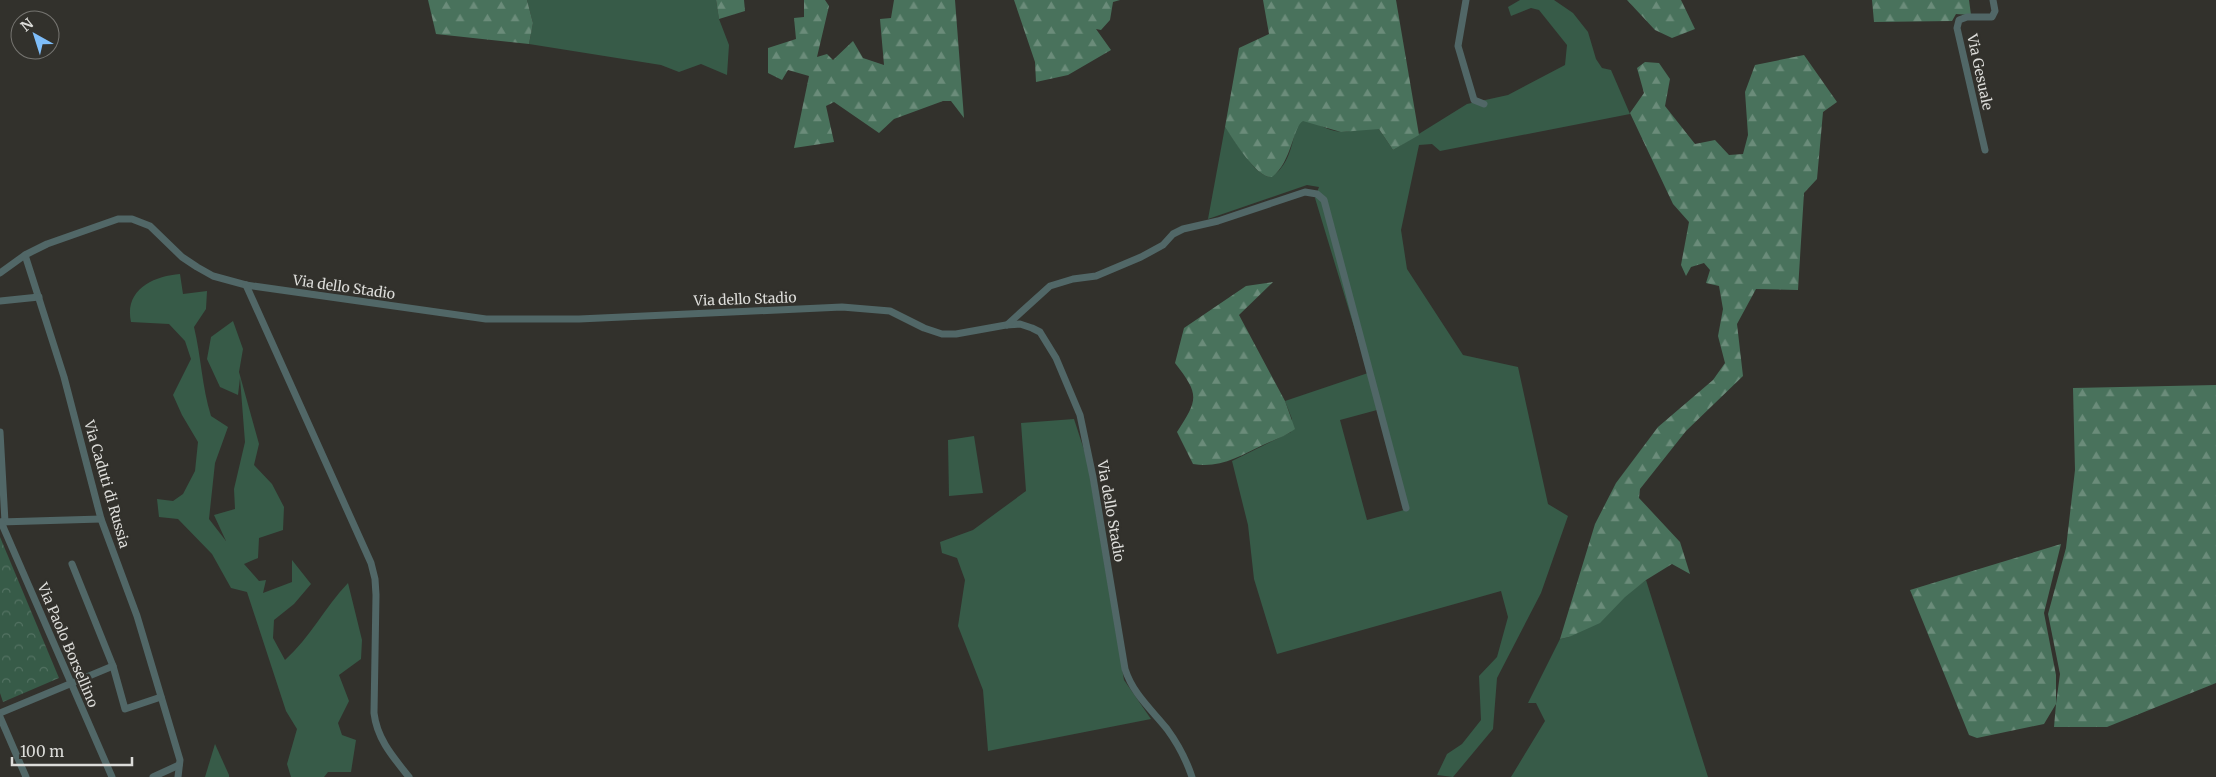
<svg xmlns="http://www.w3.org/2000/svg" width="2216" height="777" font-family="Merriweather,serif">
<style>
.grass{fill:#375b48;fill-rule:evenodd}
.forest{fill:url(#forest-firs)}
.park{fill:url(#park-crowns)}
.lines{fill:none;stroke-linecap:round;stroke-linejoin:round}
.minor{stroke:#516767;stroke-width:7}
.labels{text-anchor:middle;stroke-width:5;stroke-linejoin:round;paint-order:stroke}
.street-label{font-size:14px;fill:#dcdcd9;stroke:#32312c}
</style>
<defs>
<pattern id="forest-firs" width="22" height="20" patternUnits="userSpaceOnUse" patternTransform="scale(1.25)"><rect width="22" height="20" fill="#49725c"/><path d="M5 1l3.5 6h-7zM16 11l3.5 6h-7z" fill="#6b8c7a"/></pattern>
<pattern id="park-crowns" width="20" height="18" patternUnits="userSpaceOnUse" patternTransform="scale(1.25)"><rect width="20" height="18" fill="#375b48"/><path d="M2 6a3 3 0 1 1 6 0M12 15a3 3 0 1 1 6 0" fill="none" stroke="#537262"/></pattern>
</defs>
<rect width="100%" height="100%" fill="#32312c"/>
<g class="grass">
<path d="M527,0H716L719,19L729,45L727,75L701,64L679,72L661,65L529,44L533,23Z"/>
<path d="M1520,0H1554L1573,13L1588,32L1596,59L1602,68L1611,70L1630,114L1440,151L1432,144L1419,145L1401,230L1407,269L1463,355L1518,367L1548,504L1568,516L1541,593L1497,678L1493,729L1453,777L1437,775L1447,754L1462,744L1481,720L1479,676L1497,657L1508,617L1501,591L1277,654L1254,579L1248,525L1232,461L1291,432L1292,419L1285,401L1368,373L1315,198L1319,187L1307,185L1208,219L1225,127C1234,139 1255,176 1270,177C1289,168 1292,143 1297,125L1301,121C1313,119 1324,129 1335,131C1350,134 1366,126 1379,129L1393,150L1467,104L1508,95L1565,65L1567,45L1539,10L1531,8L1511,16L1508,7ZM1377,410L1404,510L1367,520L1340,420Z"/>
<path d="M180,274L183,294L207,291L206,309L194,327C201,356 202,387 211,416L228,427L215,463L209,519L226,541L214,515L235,509L234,489L245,442L240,378L238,395L220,387L207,359L211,337L233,321L243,349L239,372L259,444L254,465L272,484L284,507L283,530L259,538L258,558L244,564L259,581L266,580L263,593L292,582V560L311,584L294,604L274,620L273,638L285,660C310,638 325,607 348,583L362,640L361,659L339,675L349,701L338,723L342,735L356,740L351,772H328L324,777H291L287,764L297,729L286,711L247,592L231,588L212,554L178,519L159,517L157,499L173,501L183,494L195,471L198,442L182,415L173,395L191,359L185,341L169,324L131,322C124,290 153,276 180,274Z"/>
<path d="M1074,419L1087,459L1124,680L1151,719L988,751L983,690L958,626L965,580L957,558L942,553L940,542L973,530L1026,491L1021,423Z"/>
<path d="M974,436L983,493L949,496L948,440Z"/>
<path d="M1646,580L1708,777H1511L1545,721L1536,703H1528L1560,639L1569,637Z"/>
<path d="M215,744L229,775V777H205Z"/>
</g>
<g class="forest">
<path d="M428,0H527L533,23L529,44L436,34Z"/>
<path d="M716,0H744L745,11L719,19Z"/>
<path d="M804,0H825L829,6L817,57L827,54L833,60L853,41L863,58L884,65L880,19L891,18L894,0H955L964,118L951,101H943L894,119L879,133L834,102L826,106L834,142L794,148L809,76L788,70L782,80L768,73V48L796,39L794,18L804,17Z"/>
<path d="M1014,0H1120L1113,2L1110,20L1101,30L1096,29L1111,50L1068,75L1036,82L1035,62Z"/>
<path d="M1263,0H1396L1419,135L1393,150L1379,129L1341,132L1303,121C1293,126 1292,162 1272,177C1257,179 1233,139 1225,127L1239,48L1269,34Z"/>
<path d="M1627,0H1681L1695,29L1672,38L1655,30Z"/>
<path d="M1872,0H1969L1971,15L1956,14L1952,21L1874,22Z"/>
<path d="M1804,55L1837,102L1823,112L1817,179L1804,193L1798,290L1756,289L1737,324L1743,376L1686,431L1640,489L1639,498L1680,542L1690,574L1672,564L1646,580L1625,597L1600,623L1569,637L1560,639L1595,524L1616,483L1658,427L1713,380L1725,363L1718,336L1723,309L1719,286L1706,283L1710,270L1704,263L1691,267L1686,276L1681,265L1689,222L1673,204L1630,113L1644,93L1637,68L1645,62L1659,63L1670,79L1665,106L1695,144L1715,140L1729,155L1743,154L1748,135L1745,92L1755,65Z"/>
<path d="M1273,282L1239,315L1285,401L1295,429C1286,436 1274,440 1263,445C1240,456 1219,469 1193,464L1177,432C1198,399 1200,395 1175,363L1184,328L1246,286Z"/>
<path d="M2216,385V683L2107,727H2054L2056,704L2044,724L1977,738L1969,735L1910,590L2061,544L2044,613L2056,675V704L2060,674L2048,614L2066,548L2075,470L2073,388Z"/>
</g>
<path class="park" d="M0,537L59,678L3,702L0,693Z"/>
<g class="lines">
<g class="minor">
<path d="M1466,0L1458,46L1474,100L1484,104"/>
<path d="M1985,150L1957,28L1959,20L1967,17H1992L1995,11L1993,0"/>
<path d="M25,255L64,377L101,519L137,616L180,760L178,777"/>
<path d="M0,273L25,255L47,244L118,219H132L150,226L182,257L197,267L213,276L246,285L486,319H579L842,307L890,311L924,328L942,334H956L1006,325L1020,324L1032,328L1040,332L1056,358L1080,415L1093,477L1125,669C1133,694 1151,709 1167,729C1178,744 1186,759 1192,777"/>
<path d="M246,285L371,563L375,579L376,595L374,713C377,739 393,757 409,777"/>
<path d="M0,301L39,297"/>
<path d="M1007,325L1050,286L1073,279L1096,276L1141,257L1163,245L1173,234L1183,229L1218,221L1305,192L1317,194L1324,200L1406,508"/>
<path d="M0,432L5,522"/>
<path d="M0,522L101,519"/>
<path d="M1,522L112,777"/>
<path d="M72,564L113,666L125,709L161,697"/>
<path d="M0,713L113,666"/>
<path d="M0,717L26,777"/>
<path d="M153,777L179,765"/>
</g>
</g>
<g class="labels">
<g class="street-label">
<text transform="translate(1980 72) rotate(78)" y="5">Via Gesuale</text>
<text transform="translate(344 287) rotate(8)" y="5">Via dello Stadio</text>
<text transform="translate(745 299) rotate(-2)" y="5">Via dello Stadio</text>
<text transform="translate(107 484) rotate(74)" y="5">Via Caduti di Russia</text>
<text transform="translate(1111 511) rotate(80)" y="5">Via dello Stadio</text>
<text transform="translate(68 645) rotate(67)" y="5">Via Paolo Borsellino</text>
</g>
</g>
<g transform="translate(35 35) rotate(321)"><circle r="24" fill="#32312c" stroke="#767571"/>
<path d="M0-4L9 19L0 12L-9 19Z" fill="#7ebdf9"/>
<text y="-8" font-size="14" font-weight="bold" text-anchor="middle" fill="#dcdcd9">N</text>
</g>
<path d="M12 757v8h120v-8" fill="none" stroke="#dcdcd9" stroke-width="2.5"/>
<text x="20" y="757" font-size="15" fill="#dcdcd9" stroke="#32312c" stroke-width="4" paint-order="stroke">100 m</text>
</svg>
